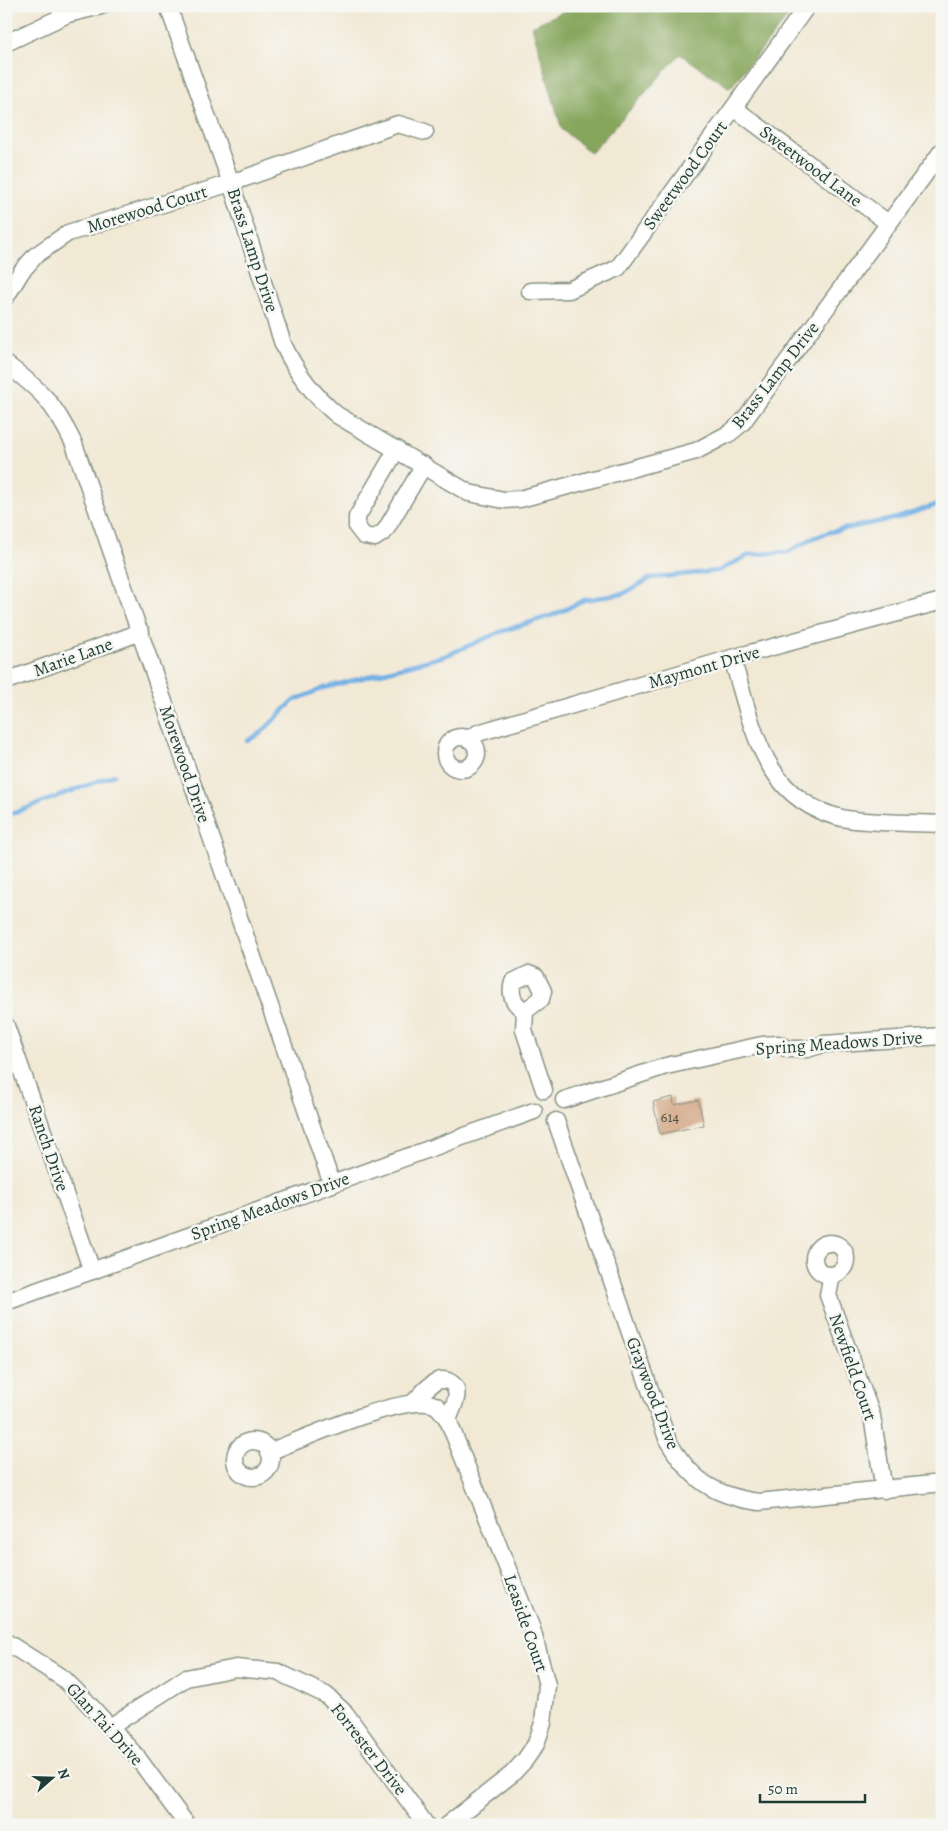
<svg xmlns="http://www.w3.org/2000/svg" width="948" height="1831" font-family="Alegreya,serif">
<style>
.forest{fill:#86a65b;stroke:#527248}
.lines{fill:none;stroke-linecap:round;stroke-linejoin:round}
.stream{stroke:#73b0e5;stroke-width:4.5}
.building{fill:#cf9e79}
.minor-casing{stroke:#889384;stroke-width:19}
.minor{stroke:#fff;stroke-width:16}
.labels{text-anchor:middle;stroke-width:5;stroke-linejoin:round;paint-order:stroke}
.number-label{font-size:15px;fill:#4b5545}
.street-label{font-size:18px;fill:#1f3d34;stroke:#f6f6f2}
</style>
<rect width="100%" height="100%" fill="#f6f6f2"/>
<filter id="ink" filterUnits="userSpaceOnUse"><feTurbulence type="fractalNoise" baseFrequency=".02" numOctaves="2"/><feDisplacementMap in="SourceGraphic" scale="10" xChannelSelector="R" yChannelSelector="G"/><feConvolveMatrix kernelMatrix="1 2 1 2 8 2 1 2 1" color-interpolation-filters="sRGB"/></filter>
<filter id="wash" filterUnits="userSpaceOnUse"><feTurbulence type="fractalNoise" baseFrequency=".0096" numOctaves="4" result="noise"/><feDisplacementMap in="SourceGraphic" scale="20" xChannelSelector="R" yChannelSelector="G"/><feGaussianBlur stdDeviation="1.12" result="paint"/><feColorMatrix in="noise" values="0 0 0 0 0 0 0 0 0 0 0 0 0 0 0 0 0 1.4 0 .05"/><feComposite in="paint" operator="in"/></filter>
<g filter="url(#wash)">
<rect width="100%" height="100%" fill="#f2e9d5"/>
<path class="forest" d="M575,6H797L730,88L680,54L591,153L562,130L532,26Z"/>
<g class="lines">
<g class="stream">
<path d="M247,741L261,733L293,701L324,688L445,656L500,632L556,614L584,600L623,594L651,578L718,571L749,555L788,552L813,538L830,532L897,518L942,503"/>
<path d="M6,816L114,775"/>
</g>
</g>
<g id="blocks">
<path class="building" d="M673,1097L674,1105L698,1100L704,1125L660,1134L653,1102Z"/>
</g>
</g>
<g filter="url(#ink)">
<use href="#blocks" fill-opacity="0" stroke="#889384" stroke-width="1"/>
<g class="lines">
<defs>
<g id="minor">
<path d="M168,6L231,183L283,344C296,372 313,395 337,415L469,493L504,500L520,499L696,451L730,433L742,423L942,151"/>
<path d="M6,43L68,14L101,6"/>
<path d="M734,108L888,223"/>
<path d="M530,291L569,290L618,268L807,6"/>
<path d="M6,297L21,272L36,255L68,233L231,183L398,124L425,132"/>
<path d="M6,364C42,391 54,403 74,444L332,1184"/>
<path d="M397,449L357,517V527L364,536L375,538L385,531L424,465"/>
<path d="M732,658C753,725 762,800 842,818C871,824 911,822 942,824"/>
<path d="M6,681L141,632"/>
<circle cx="461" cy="753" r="16"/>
<path d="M468,739L478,733L732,658L942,601"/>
<path d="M525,1011L541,999L543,991L536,977L529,974L513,982C509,995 514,1004 525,1011L524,1030L544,1090"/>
<path d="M6,1026L92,1271"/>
<path d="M564,1100L666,1066L762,1045L778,1044L788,1049H807L824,1044L942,1036"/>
<path d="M556,1121L668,1441C691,1480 714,1496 759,1502L942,1483"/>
<circle cx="830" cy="1259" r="16"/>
<path d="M832,1275L828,1295L872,1416L884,1490"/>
<path d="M6,1302L534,1111"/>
<path d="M413,1403C420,1396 428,1385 437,1381C440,1380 445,1380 448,1381C465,1389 452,1408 448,1420"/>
<circle cx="253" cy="1459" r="18"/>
<path d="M269,1452C302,1439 401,1395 432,1404C440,1406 443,1414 448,1420L532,1629L547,1685L543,1723L536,1744L525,1760L512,1774L447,1825"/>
<path d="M6,1642L64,1679L85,1700L137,1757L187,1825"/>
<path d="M110,1727L186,1678L236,1668L278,1672L326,1695L346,1714L426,1825"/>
</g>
</defs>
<use href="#minor" class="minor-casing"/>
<use href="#minor" class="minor"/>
</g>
</g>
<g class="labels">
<g class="number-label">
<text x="670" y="1122">614</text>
</g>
<g class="street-label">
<text transform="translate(811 166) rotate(37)" y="6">Sweetwood Lane</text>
<text transform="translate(685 175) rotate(-54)" y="6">Sweetwood Court</text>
<text transform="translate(147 209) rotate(-17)" y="6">Morewood Court</text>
<text transform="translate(253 250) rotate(72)" y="6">Brass Lamp Drive</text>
<text transform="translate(775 375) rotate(-52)" y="6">Brass Lamp Drive</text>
<text transform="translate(73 657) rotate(-20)" y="6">Marie Lane</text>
<text transform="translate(704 667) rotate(-16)" y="6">Maymont Drive</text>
<text transform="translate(185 764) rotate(71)" y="6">Morewood Drive</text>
<text transform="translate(839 1043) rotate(-4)" y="6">Spring Meadows Drive</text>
<text transform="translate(49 1148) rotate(71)" y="6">Ranch Drive</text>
<text transform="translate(270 1206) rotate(-20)" y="6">Spring Meadows Drive</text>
<text transform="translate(853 1367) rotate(71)" y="6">Newfield Court</text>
<text transform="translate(653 1393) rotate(69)" y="6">Graywood Drive</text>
<text transform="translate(526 1623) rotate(71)" y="6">Leaside Court</text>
<text transform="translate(105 1724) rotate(48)" y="6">Glan Tai Drive</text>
<text transform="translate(369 1749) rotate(52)" y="6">Forrester Drive</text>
</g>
</g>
<rect width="948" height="1831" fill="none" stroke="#f6f6f2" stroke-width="25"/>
<g transform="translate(52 1778) rotate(70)" stroke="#f6f6f2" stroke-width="4" paint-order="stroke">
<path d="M0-4L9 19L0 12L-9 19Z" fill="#1f3d34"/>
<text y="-8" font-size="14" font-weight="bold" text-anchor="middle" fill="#1f3d34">N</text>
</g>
<path d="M760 1794v8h105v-8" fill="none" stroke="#1f3d34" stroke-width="2.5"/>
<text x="768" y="1794" font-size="15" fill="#1f3d34" stroke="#f6f6f2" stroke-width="4" paint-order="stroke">50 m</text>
</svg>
